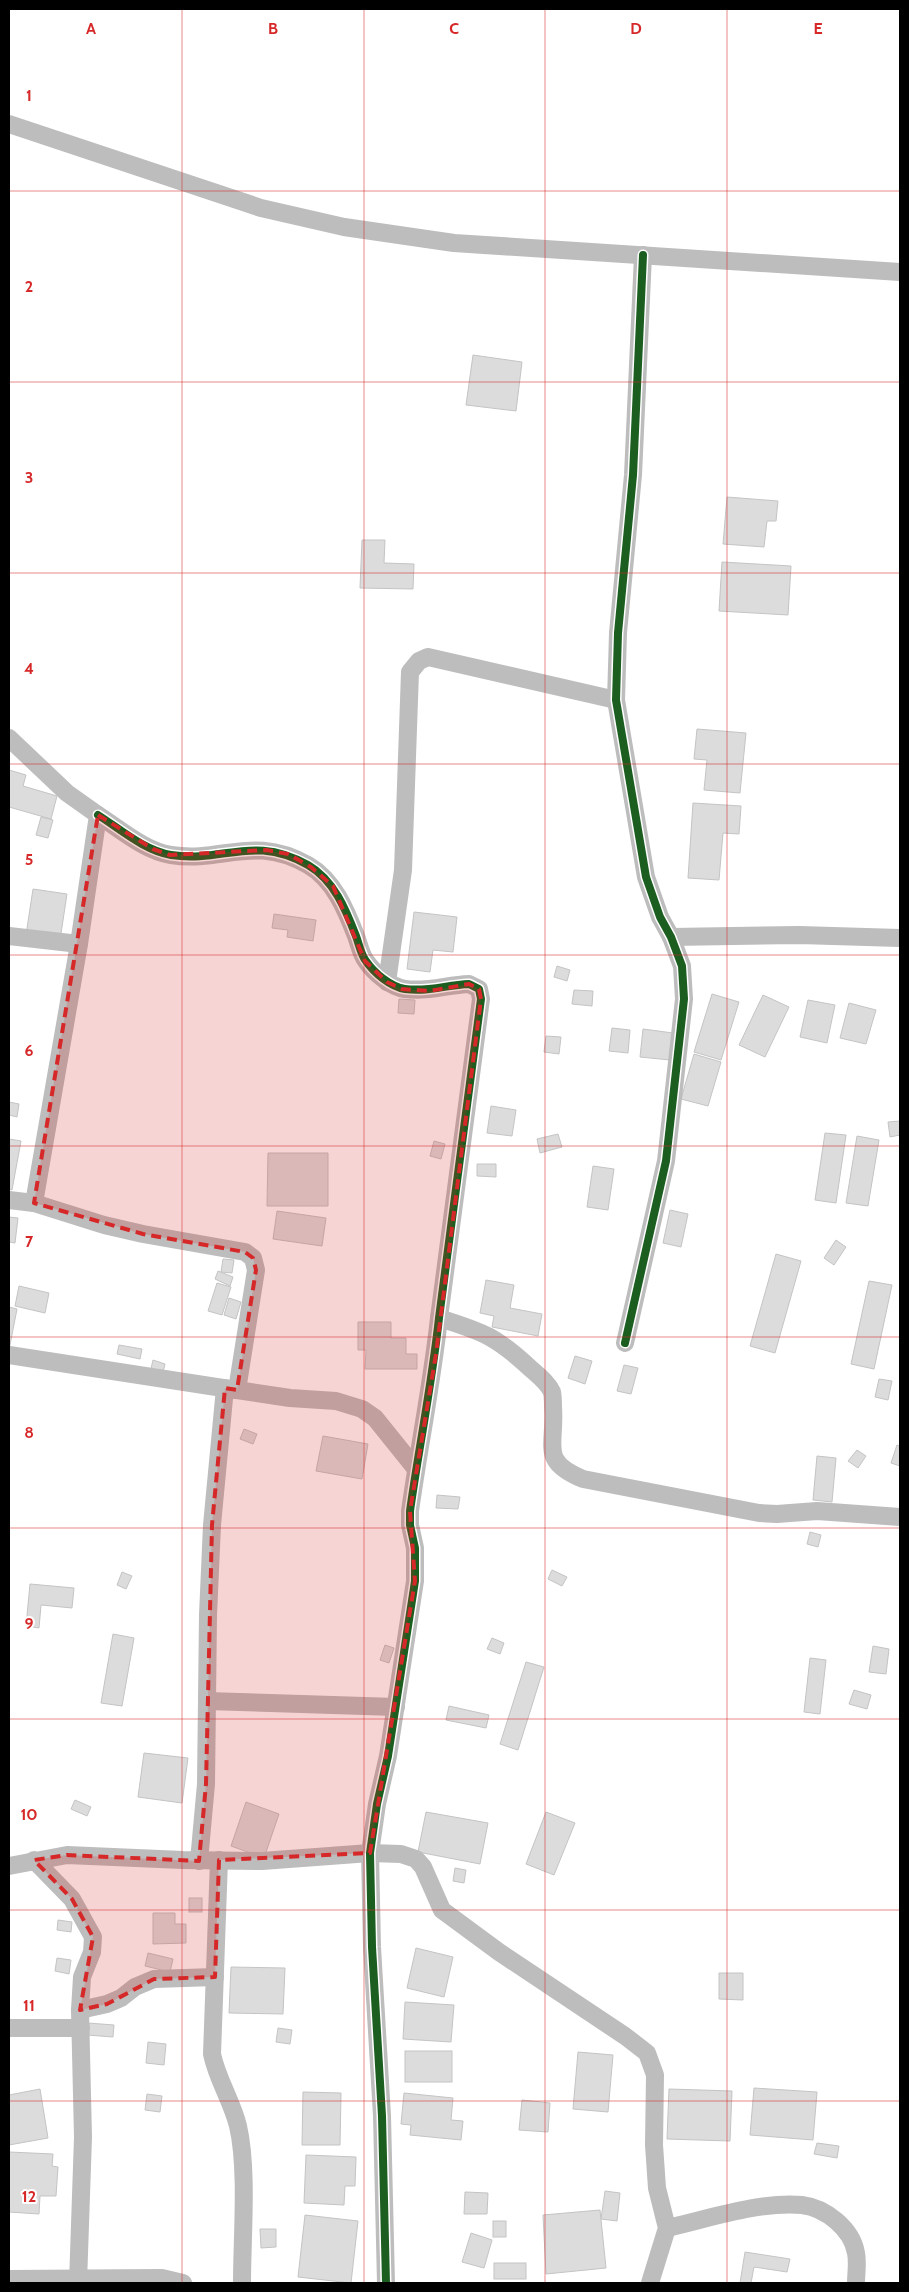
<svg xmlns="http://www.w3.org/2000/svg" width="909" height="2292" font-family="Cabin,sans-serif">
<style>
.building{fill:#dcdcdc;stroke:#c4c4c4}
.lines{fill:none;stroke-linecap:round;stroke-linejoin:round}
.minor{stroke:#bdbdbd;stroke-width:18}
.cycleway-casing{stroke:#fff;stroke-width:11}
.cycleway{stroke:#1b5e20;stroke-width:8}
.marked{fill:#d62828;fill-opacity:0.2;stroke:#d62828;stroke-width:4;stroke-dasharray:10 6;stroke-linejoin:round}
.grid{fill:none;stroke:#d62828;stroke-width:1;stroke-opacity:0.55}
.grid-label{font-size:16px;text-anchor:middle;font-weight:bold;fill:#d62828;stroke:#fff;stroke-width:4;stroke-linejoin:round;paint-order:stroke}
</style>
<rect width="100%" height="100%" fill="#fff"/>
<g class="building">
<path d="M473,355L522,362L516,411L466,405Z"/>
<path d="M727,497L778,501L776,521H767L764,547L723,544Z"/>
<path d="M362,540H385L384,563L414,564L413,589L360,588Z"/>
<path d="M722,562L791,566L788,615L719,611Z"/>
<path d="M697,729L746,733L740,793L704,790L707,760L694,759Z"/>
<path d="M9,770L26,775L23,786L57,796L51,819L9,807Z"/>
<path d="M693,803L741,806L739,834L723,833L719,880L688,878Z"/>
<path d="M41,817L53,820L48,838L36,835Z"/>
<path d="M33,889L67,894L60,940L26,935Z"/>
<path d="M414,912L457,917L453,952L433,950L430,972L407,969Z"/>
<path d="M274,914L316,920L313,941L287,937L288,930L272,928Z"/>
<path d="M557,966L570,970L567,981L554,977Z"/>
<path d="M574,990L593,991L592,1006L572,1004Z"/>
<path d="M712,994L739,1002L721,1060L694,1052Z"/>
<path d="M763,995L789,1007L765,1057L739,1045Z"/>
<path d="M399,999L415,1000L414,1014L398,1013Z"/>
<path d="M808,1000L835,1005L827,1043L800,1037Z"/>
<path d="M849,1003L876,1010L866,1044L840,1038Z"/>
<path d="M612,1028L630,1030L628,1053L609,1051Z"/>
<path d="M643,1029L673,1033L670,1060L640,1057Z"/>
<path d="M546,1036L561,1037L559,1054L544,1052Z"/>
<path d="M694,1054L721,1062L708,1106L681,1099Z"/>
<path d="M9,1102L19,1104L17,1117L9,1115Z"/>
<path d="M491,1106L516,1110L512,1136L487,1133Z"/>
<path d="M900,1121V1135L890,1137L888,1122Z"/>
<path d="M825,1133L846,1135L836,1203L815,1200Z"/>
<path d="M558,1134L562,1147L540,1153L537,1139Z"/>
<path d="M857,1136L879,1140L868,1206L846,1203Z"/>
<path d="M9,1139L21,1141L12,1190L9,1189Z"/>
<path d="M434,1141L445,1144L441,1159L430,1156Z"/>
<path d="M268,1153H328V1206H267Z"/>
<path d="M477,1164H496V1177L477,1176Z"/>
<path d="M593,1166L614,1169L608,1210L587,1207Z"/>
<path d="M670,1210L688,1214L681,1247L663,1243Z"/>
<path d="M277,1211L326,1218L322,1246L273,1239Z"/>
<path d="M9,1217L18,1218L15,1243L9,1242Z"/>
<path d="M836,1240L846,1247L834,1265L824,1258Z"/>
<path d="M776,1254L801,1261L775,1353L750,1346Z"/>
<path d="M223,1259L234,1260L232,1273L221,1272Z"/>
<path d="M218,1271L233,1277L230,1286L215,1279Z"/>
<path d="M486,1280L514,1285L510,1308L542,1314L538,1336L492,1327L494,1316L480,1313Z"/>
<path d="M869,1281L892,1285L874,1369L851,1364Z"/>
<path d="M217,1283L231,1287L222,1315L208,1311Z"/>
<path d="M19,1286L49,1293L45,1313L15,1306Z"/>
<path d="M229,1298L241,1302L236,1319L224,1315Z"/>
<path d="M9,1307L17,1309L9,1350Z"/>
<path d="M358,1322H391V1338H406V1354H417V1369H365L366,1350H358Z"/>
<path d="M119,1345L142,1349L140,1359L117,1354Z"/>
<path d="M575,1356L592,1361L585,1384L568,1378Z"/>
<path d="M153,1360L165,1364L162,1376L150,1373Z"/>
<path d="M624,1365L638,1368L631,1394L617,1391Z"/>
<path d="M879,1379L892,1381L888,1400L875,1397Z"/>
<path d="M244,1429L257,1434L253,1444L240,1439Z"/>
<path d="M323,1436L368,1444L362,1479L316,1471Z"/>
<path d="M897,1445L900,1446V1466L891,1463Z"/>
<path d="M857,1450L866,1456L858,1468L848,1461Z"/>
<path d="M817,1456L836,1458L832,1502L813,1500Z"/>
<path d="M437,1495L460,1497L458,1509L436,1508Z"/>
<path d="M810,1532L821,1535L818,1547L807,1544Z"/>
<path d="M552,1570L567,1577L562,1586L548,1579Z"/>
<path d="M122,1572L132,1576L126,1589L117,1585Z"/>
<path d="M30,1584L74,1588L72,1608L41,1605L39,1628L26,1626Z"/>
<path d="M113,1634L134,1638L122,1706L101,1703Z"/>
<path d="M492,1638L504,1643L500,1654L487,1649Z"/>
<path d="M385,1645L394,1648L389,1663L380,1660Z"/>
<path d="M873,1646L889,1649L886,1674L869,1672Z"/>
<path d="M810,1658L826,1660L820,1714L804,1712Z"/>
<path d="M526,1662L544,1667L518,1750L500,1744Z"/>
<path d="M854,1690L871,1695L867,1709L849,1704Z"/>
<path d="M449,1706L489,1715L486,1728L446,1720Z"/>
<path d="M144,1753L188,1758L182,1803L138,1797Z"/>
<path d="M75,1800L91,1807L87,1816L71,1809Z"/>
<path d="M246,1802L279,1814L264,1858L231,1846Z"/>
<path d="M426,1812L488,1823L480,1864L418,1852Z"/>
<path d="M546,1812L575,1823L554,1875L526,1864Z"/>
<path d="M455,1868L466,1870L464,1883L453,1881Z"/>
<rect x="189" y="1898" width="13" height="14"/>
<path d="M153,1913H175V1924H186V1943L153,1944Z"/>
<path d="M58,1920L72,1922L71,1932L57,1930Z"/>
<path d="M416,1948L453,1957L444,1997L407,1988Z"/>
<path d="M148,1953L173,1959L170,1972L145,1966Z"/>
<path d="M57,1958L71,1960L69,1974L55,1971Z"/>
<path d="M231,1967L285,1968L283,2014L229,2013Z"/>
<path d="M719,1973H743V2000L719,1999Z"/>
<path d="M405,2002L454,2005L451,2042L403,2039Z"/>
<path d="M88,2023L114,2025L113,2037L87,2035Z"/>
<path d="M278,2028L292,2030L290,2044L276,2042Z"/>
<path d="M148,2042L166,2044L164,2065L146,2063Z"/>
<rect x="405" y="2051" width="47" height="31"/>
<path d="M578,2052L613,2055L608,2112L573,2109Z"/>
<path d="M754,2088L817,2092L813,2140L750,2135Z"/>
<path d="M40,2089L48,2138L9,2145V2095Z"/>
<path d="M669,2089L732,2091L730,2141L667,2139Z"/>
<path d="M303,2092L341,2093L340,2145H302Z"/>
<path d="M404,2093L453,2098L451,2120L463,2121L461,2140L410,2135L411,2125L401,2124Z"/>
<path d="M147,2094L162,2096L160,2112L145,2110Z"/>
<path d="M522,2100L550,2103L548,2132L519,2130Z"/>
<path d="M817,2143L839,2146L837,2158L814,2154Z"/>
<path d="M9,2152L53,2154L52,2166L58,2167L56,2196H40L39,2214L9,2212Z"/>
<path d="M306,2155L356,2157L355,2186H345L344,2205L304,2203Z"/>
<path d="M605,2191L620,2193L617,2221L601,2219Z"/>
<path d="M465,2192L488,2193L487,2214H464Z"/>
<path d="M600,2210L606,2268L546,2274L543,2215Z"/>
<path d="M305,2215L358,2221L351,2283L298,2277Z"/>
<rect x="493" y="2221" width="13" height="16"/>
<path d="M260,2229H276V2247L261,2248Z"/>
<path d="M471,2233L492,2240L484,2268L462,2262Z"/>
<path d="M745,2252L790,2259L787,2272L754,2267L751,2283H740Z"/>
<rect x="494" y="2263" width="32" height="16"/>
</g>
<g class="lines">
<g class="minor">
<path d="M9,124L261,208L344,227L454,243L900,272"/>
<path d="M9,738L67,793L98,815L79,944L34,1203"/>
<path d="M98,815C120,829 145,851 171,855C224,863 253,834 308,865C334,880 346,910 356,936C359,944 361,955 366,961C374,973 391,987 405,989C429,992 446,985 469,984L479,989L481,999L439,1318C432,1383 419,1447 410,1511V1525L415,1548V1581L388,1756L377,1804L370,1853L372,1947L382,2116L386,2283"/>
<path d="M9,936L79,944"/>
<path d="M671,937L799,935L900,938"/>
<path d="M387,982L403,870L410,672L419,661L428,657L616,700"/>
<path d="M9,1200L34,1203L104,1225L143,1234L245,1252L253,1258L256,1270L237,1390L290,1398L336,1401L362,1409L375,1418L416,1469"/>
<path d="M439,1318C484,1332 497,1337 531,1369C539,1376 548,1383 552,1392C553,1397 553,1403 553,1407C556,1446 539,1461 583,1479L759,1513L777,1514L817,1511L900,1517"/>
<path d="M625,1343L666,1161L684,999L682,966L671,937L660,917L646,877L616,700L618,633L633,475L643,255"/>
<path d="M9,1355L236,1390"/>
<path d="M207,1701L396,1707"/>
<path d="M34,1860L72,1899L93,1937L92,1952L82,1977L80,2010L83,2137L78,2283"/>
<path d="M219,1860L212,2054C217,2079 232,2101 238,2126C248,2169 242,2237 242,2283"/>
<path d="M199,1861L206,1784L208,1615L212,1525L225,1388"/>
<path d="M9,1866L67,1855L183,1860L262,1861L370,1853L401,1854L416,1859L423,1867L442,1910L499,1952L625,2036L647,2053L655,2075L654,2145L657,2188L667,2228L650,2283"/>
<path d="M80,2010L107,2004L121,1998L135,1987L154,1979L215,1977"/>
<path d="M9,2028H81"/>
<path d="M667,2228C708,2219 760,2201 802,2205C826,2208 852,2229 856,2253C858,2262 856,2274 856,2283"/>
<path d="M9,2279L162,2278L183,2283"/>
</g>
<defs>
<g id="cycleway">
<path d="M98,815C120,829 145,851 171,855C224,863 253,834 308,865C334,880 346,910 356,936C359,944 361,955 366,961C374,973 391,987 405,989C429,992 446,985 469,984L479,989L481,999L439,1318C432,1383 419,1447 410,1511V1525L415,1548V1581L388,1756L377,1804L370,1853L372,1947L382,2116L386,2283"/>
<path d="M625,1343L666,1161L684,999L682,966L671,937L660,917L646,877L616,700L618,633L633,475L643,255"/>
</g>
</defs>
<use href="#cycleway" class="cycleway-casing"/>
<use href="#cycleway" class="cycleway"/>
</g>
<path class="marked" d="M98,815L153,849L170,855L266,850L288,854L311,867L333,886L365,961L387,982L402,989L429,991L469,984L479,989L481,999L436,1354L410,1511L415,1581L370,1853L219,1860L215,1977L154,1979L107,2004L80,2010L93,1937L72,1899L34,1860L67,1855L199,1861L206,1784L212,1525L225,1388L237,1390L256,1270L253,1258L245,1252L143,1234L34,1203Z"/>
<path class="grid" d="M182,9V2283M364,9V2283M545,9V2283M727,9V2283M9,191H900M9,382H900M9,573H900M9,764H900M9,955H900M9,1146H900M9,1337H900M9,1528H900M9,1719H900M9,1910H900M9,2101H900"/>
<g class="grid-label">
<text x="91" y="34">A</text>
<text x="273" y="34">B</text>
<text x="454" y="34">C</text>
<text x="636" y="34">D</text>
<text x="818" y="34">E</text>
<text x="29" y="101">1</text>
<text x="29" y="292">2</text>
<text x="29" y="483">3</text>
<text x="29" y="674">4</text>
<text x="29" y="865">5</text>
<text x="29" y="1056">6</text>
<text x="29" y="1247">7</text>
<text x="29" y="1438">8</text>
<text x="29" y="1629">9</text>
<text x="29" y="1820">10</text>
<text x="29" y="2011">11</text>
<text x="29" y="2202">12</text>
</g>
<rect width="909" height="2292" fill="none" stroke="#000000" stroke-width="20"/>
</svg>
